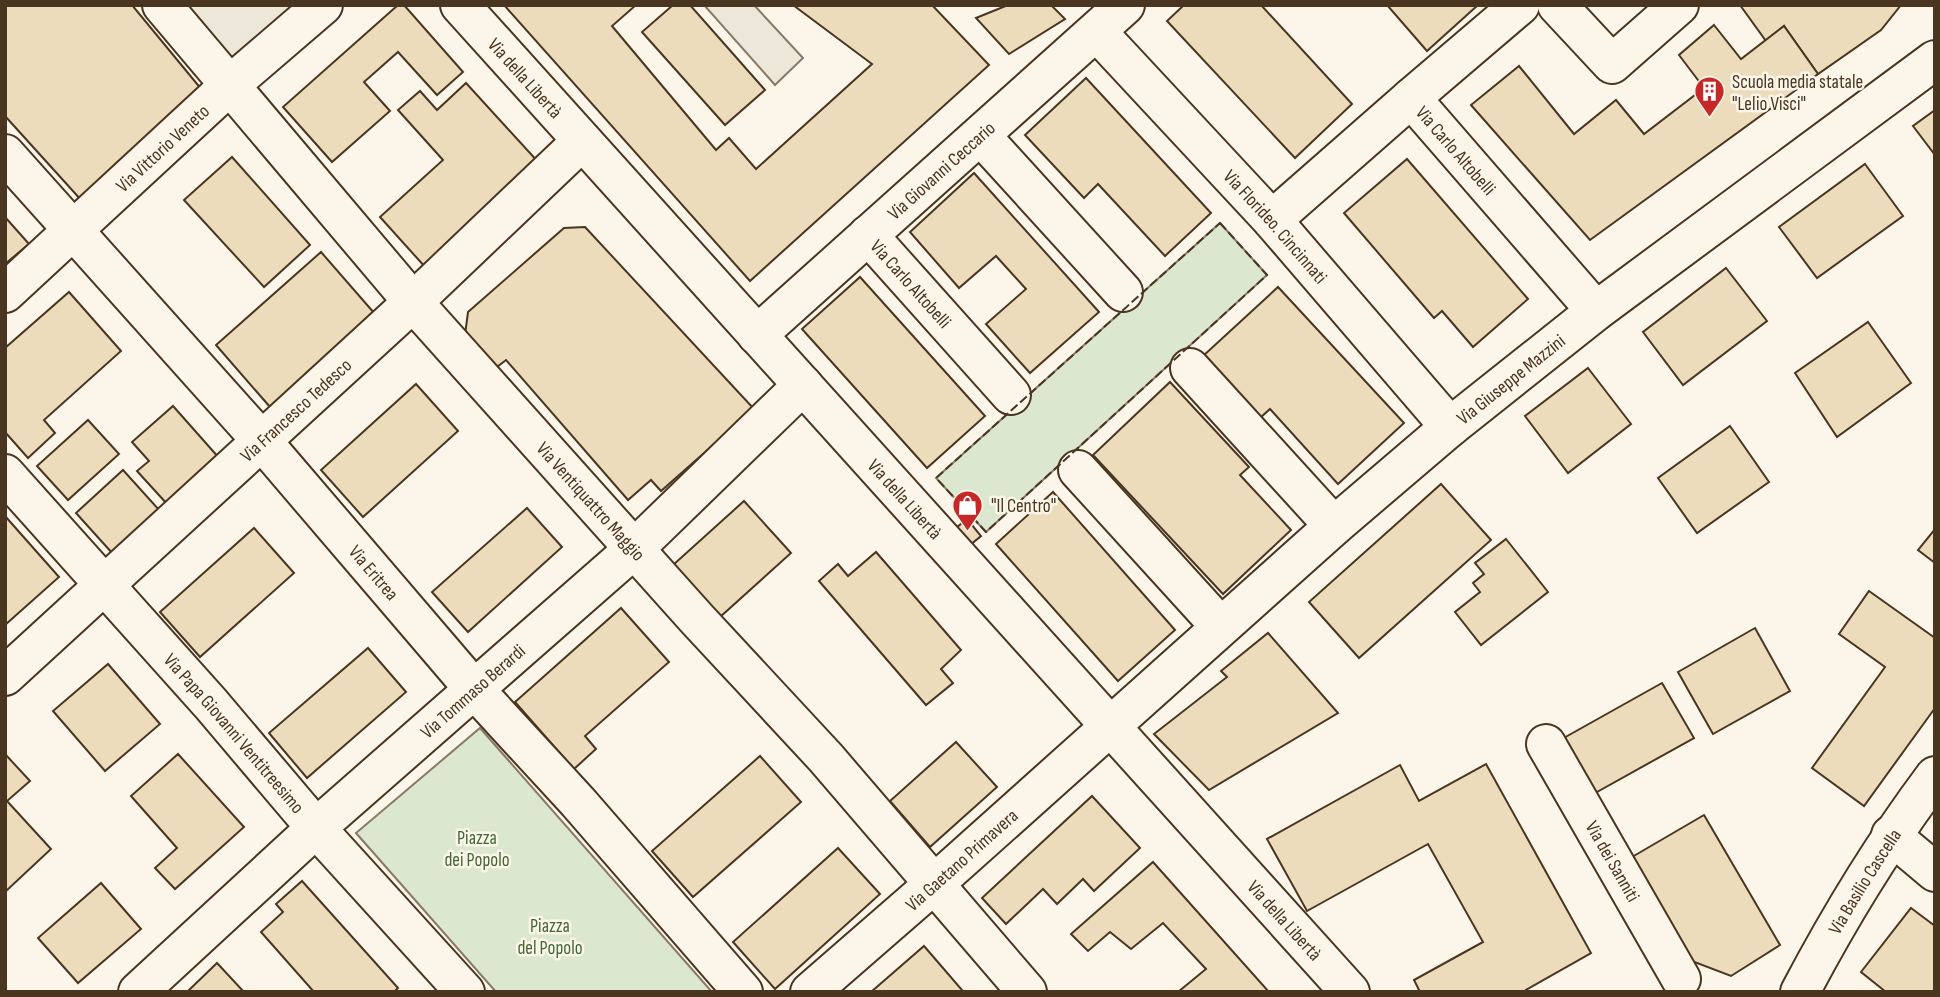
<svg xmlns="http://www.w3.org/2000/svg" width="1940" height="997" font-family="'Sofia Sans Condensed',sans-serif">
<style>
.green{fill:#dce7d0;stroke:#887966;stroke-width:2}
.parking{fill:#ede7d9;stroke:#887966;stroke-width:2}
.building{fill:#ecdcbc;stroke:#4a3520;stroke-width:2}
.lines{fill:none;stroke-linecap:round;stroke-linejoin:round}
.minor-casing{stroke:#4a3520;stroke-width:42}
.secondary-casing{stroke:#4a3520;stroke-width:42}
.minor{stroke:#fbf6e9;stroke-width:38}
.secondary{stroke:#fbf6e9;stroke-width:38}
.fence{stroke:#4a3520;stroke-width:2;stroke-dasharray:9 3.5;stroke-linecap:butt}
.labels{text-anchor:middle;stroke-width:5;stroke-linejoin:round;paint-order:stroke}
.street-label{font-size:19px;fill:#4a3520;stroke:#fbf6e9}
.poi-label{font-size:19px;fill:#4a3520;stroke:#fbf6e9;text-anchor:start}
.park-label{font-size:19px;fill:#436837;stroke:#fbf6e9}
</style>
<rect width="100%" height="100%" fill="#fbf6e9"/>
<g class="green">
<path d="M1220,223L1267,275L986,532L936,478Z"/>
<path d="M480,728L712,992H496L356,833Z"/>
</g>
<g class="parking">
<path d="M179,5H344L250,90Z"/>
<path d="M704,5H754L803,58L775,85Z"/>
</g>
<g class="building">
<path d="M5,5H132L202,90L82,201L5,116Z"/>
<path d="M398,5H404L463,72L437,95L398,52L364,82L390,111L332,162L283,107Z"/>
<path d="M504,5H636L612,26L716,150L729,138L756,169L872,64L793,5H932L989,65L750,281Z"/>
<path d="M673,5H690L765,90L725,125L642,32Z"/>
<path d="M1008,5H1051L1065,19L1009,54L976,18Z"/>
<path d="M1184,5H1261L1352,104L1295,158L1167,21Z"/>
<path d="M1387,5H1478L1427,51Z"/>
<path d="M1740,5H1901L1881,30L1818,74L1784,26L1766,41Z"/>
<path d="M1714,25L1741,59L1784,26L1818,74L1590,240L1471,105L1519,66L1574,134L1616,100L1644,134L1704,88L1679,55Z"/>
<path d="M1086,78L1211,213L1165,256L1098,184L1084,198L1025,135Z"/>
<path d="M466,83L540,164L426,268L380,217L443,160L398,110L420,91L437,110Z"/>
<path d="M1935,110V155L1913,126Z"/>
<path d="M232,157L310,245L264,287L184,200Z"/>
<path d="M1407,159L1528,299L1473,347L1442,311L1434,318L1344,213Z"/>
<path d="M1865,164L1903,216L1817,278L1779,227Z"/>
<path d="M974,173L1099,312L1030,373L986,324L1026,289L996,256L959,288L910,232Z"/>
<path d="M5,217L29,244L5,264Z"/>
<path d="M585,227L754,409L661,491L651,480L628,500L506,360L493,370L465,335L468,312L564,228Z"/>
<path d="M321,252L375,314L270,407L216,345Z"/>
<path d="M1726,268L1767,321L1683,385L1643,332Z"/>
<path d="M860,277L985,416L927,468L802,329Z"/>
<path d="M1278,287L1404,423L1338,484L1270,409L1260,418L1203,356Z"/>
<path d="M69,292L121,351L44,420L55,433L28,458L5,432V348Z"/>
<path d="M1868,322L1911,383L1837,437L1795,373Z"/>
<path d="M1588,368L1631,424L1568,473L1525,416Z"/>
<path d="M1170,382L1249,467L1240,475L1291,530L1223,594L1093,455Z"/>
<path d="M416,384L458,431L363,517L321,470Z"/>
<path d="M173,406L220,459L168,505L137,471L149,461L132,442Z"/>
<path d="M88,420L119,454L68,500L37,466Z"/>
<path d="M1730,426L1769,482L1697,533L1658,478Z"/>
<path d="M123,470L160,511L113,554L76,513Z"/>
<path d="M1441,484L1491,540L1359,658L1309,602Z"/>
<path d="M1053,492L1175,630L1118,681L996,544Z"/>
<path d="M744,501L791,553L720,617L673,565Z"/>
<path d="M527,508L562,547L468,632L432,592Z"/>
<path d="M5,516L59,577L5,625Z"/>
<path d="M967,519L981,536L970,545L956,528Z"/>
<path d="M254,528L294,573L200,657L160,612Z"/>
<path d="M1935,529V563L1918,550Z"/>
<path d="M1506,539L1548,592L1481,645L1455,612L1480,592L1473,583L1484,574L1475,563Z"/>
<path d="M876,552L961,650L941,669L953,683L926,705L819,581L838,564L848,576Z"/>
<path d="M1869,591L1935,638V708L1864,806L1812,768L1885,667L1839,634Z"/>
<path d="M621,608L669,662L585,736L596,749L574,769L515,702Z"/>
<path d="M1755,628L1790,691L1713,734L1678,672Z"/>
<path d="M1268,633L1338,713L1209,790L1154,734L1227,677L1221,671Z"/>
<path d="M368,648L406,692L307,778L269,733Z"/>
<path d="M108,664L160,724L105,771L53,711Z"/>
<path d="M1662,683L1694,738L1588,797L1553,744Z"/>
<path d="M956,742L997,787L930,847L890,801Z"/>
<path d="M5,754L30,781L7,801L51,849L5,892Z"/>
<path d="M178,754L244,827L175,889L155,868L177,848L131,796Z"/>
<path d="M760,756L801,802L693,897L652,851Z"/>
<path d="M1486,764L1591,953L1526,990L1527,992H1420L1414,980L1483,942L1428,844L1307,911L1267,839L1400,765L1419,801Z"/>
<path d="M1092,796L1140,848L1094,891L1083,879L1057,904L1043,889L1006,924L982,898Z"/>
<path d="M1704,815L1780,945L1731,976L1689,960L1632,857Z"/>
<path d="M838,848L880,894L775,989L733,942Z"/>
<path d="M1153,862L1269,992H1178L1206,969L1163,923L1131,949L1110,932L1088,951L1071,934Z"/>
<path d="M302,881L398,988L394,992H314L261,932L283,912L276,904Z"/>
<path d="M101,883L141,929L78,983L38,938Z"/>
<path d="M1911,908L1935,926V992H1886L1861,972Z"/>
<path d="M924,946L962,990L959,992H871Z"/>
<path d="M217,963L244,992H187Z"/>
</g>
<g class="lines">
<defs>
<g id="minor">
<path id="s1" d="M162,5L413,302L697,619L826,758L1027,992"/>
<path d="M1557,5L1612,64L1679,5"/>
<path id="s2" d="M1097,32L1272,220L1450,427"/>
<path d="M1411,98L1520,5"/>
<path d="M981,136L1123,292"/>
<path id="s3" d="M5,154L261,440L474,689L578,802L743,992"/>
<path id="s4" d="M1272,220L1411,98L1596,311"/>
<path id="s5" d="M868,235L1011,395"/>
<path id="s6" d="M5,293L230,85L323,5"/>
<path id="s7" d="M757,335L1125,5"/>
<path d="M1190,368L1334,526"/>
<path d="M1078,470L1220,626"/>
<path id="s8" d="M5,474L211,704L316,828L465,992"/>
<path id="s9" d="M5,676L413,302L582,141"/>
<path id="s10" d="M1546,744L1681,979"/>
<path d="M1891,835L1935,872"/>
<path id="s11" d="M138,992L316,828L634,549L803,385"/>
<path id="s12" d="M810,992L933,885L1334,526L1450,427L1596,311L1935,60"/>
<path id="s13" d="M1800,992C1840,916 1884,844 1935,776"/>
</g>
<g id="secondary">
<path id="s14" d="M460,5L1350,992"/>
</g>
</defs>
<use href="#minor" class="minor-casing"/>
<use href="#secondary" class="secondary-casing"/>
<use href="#minor" class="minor"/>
<use href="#secondary" class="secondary"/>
<path class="fence" d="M1220,223L1267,275L986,532L936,478Z"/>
</g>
<defs>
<symbol id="building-pin" viewBox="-11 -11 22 30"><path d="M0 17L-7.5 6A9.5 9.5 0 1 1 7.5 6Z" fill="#c62828" stroke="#fbf6e9"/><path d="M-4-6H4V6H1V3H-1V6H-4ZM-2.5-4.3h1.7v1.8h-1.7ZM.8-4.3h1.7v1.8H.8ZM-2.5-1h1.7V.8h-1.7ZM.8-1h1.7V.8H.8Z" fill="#fff"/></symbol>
<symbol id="shop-pin" viewBox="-11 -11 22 30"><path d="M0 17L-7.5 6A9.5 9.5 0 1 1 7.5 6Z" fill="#c62828" stroke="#fbf6e9"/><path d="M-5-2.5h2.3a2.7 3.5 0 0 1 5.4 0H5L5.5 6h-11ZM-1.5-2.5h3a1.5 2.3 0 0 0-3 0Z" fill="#fff"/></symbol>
</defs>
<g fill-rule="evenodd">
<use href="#building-pin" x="1692" y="74" width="35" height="47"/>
<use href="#shop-pin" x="950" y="488" width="35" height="47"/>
</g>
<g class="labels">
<g class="street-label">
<text dy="7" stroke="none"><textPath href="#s14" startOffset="98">Via della Libertà</textPath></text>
<text dy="7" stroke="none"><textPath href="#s6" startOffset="214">Via Vittorio Veneto</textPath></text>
<text dy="7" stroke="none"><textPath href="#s4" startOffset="254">Via Carlo Altobelli</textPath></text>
<text dy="7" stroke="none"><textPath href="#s7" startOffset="247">Via Giovanni Ceccario</textPath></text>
<text dy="7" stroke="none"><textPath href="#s2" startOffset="264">Via Florideo. Cincinnati</textPath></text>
<text dy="7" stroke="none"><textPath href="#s5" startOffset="65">Via Carlo Altobelli</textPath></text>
<text dy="7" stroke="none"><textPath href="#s12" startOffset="931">Via Giuseppe Mazzini</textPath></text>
<text dy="7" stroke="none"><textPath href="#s9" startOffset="394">Via Francesco Tedesco</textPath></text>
<text dy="7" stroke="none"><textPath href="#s14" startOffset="665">Via della Libertà</textPath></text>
<text dy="7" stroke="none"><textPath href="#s1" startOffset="656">Via Ventiquattro Maggio</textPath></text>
<text dy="7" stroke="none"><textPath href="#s3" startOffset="558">Via Eritrea</textPath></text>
<text dy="7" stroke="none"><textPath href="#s11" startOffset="450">Via Tommaso Berardi</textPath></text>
<text dy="7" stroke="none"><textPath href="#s8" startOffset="346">Via Papa Giovanni Ventitreesimo</textPath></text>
<text dy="7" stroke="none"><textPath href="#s12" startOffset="201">Via Gaetano Primavera</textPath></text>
<text dy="7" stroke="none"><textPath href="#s10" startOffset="135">Via dei Sanniti</textPath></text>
<text dy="7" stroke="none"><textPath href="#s13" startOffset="128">Via Basilio Cascella</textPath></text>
<text dy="7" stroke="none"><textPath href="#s14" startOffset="1232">Via della Libertà</textPath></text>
</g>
<g class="poi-label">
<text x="1732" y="88">Scuola media statale<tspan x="1732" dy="22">"Lelio Visci"</tspan></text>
<text x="991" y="512">"Il Centro"</text>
</g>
<g class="park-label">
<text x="477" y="844">Piazza<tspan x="477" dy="22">dei Popolo</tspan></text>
<text x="550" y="932">Piazza<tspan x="550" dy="22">del Popolo</tspan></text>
</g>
</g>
<rect width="1940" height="997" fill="none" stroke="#4a3520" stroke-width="14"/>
</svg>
